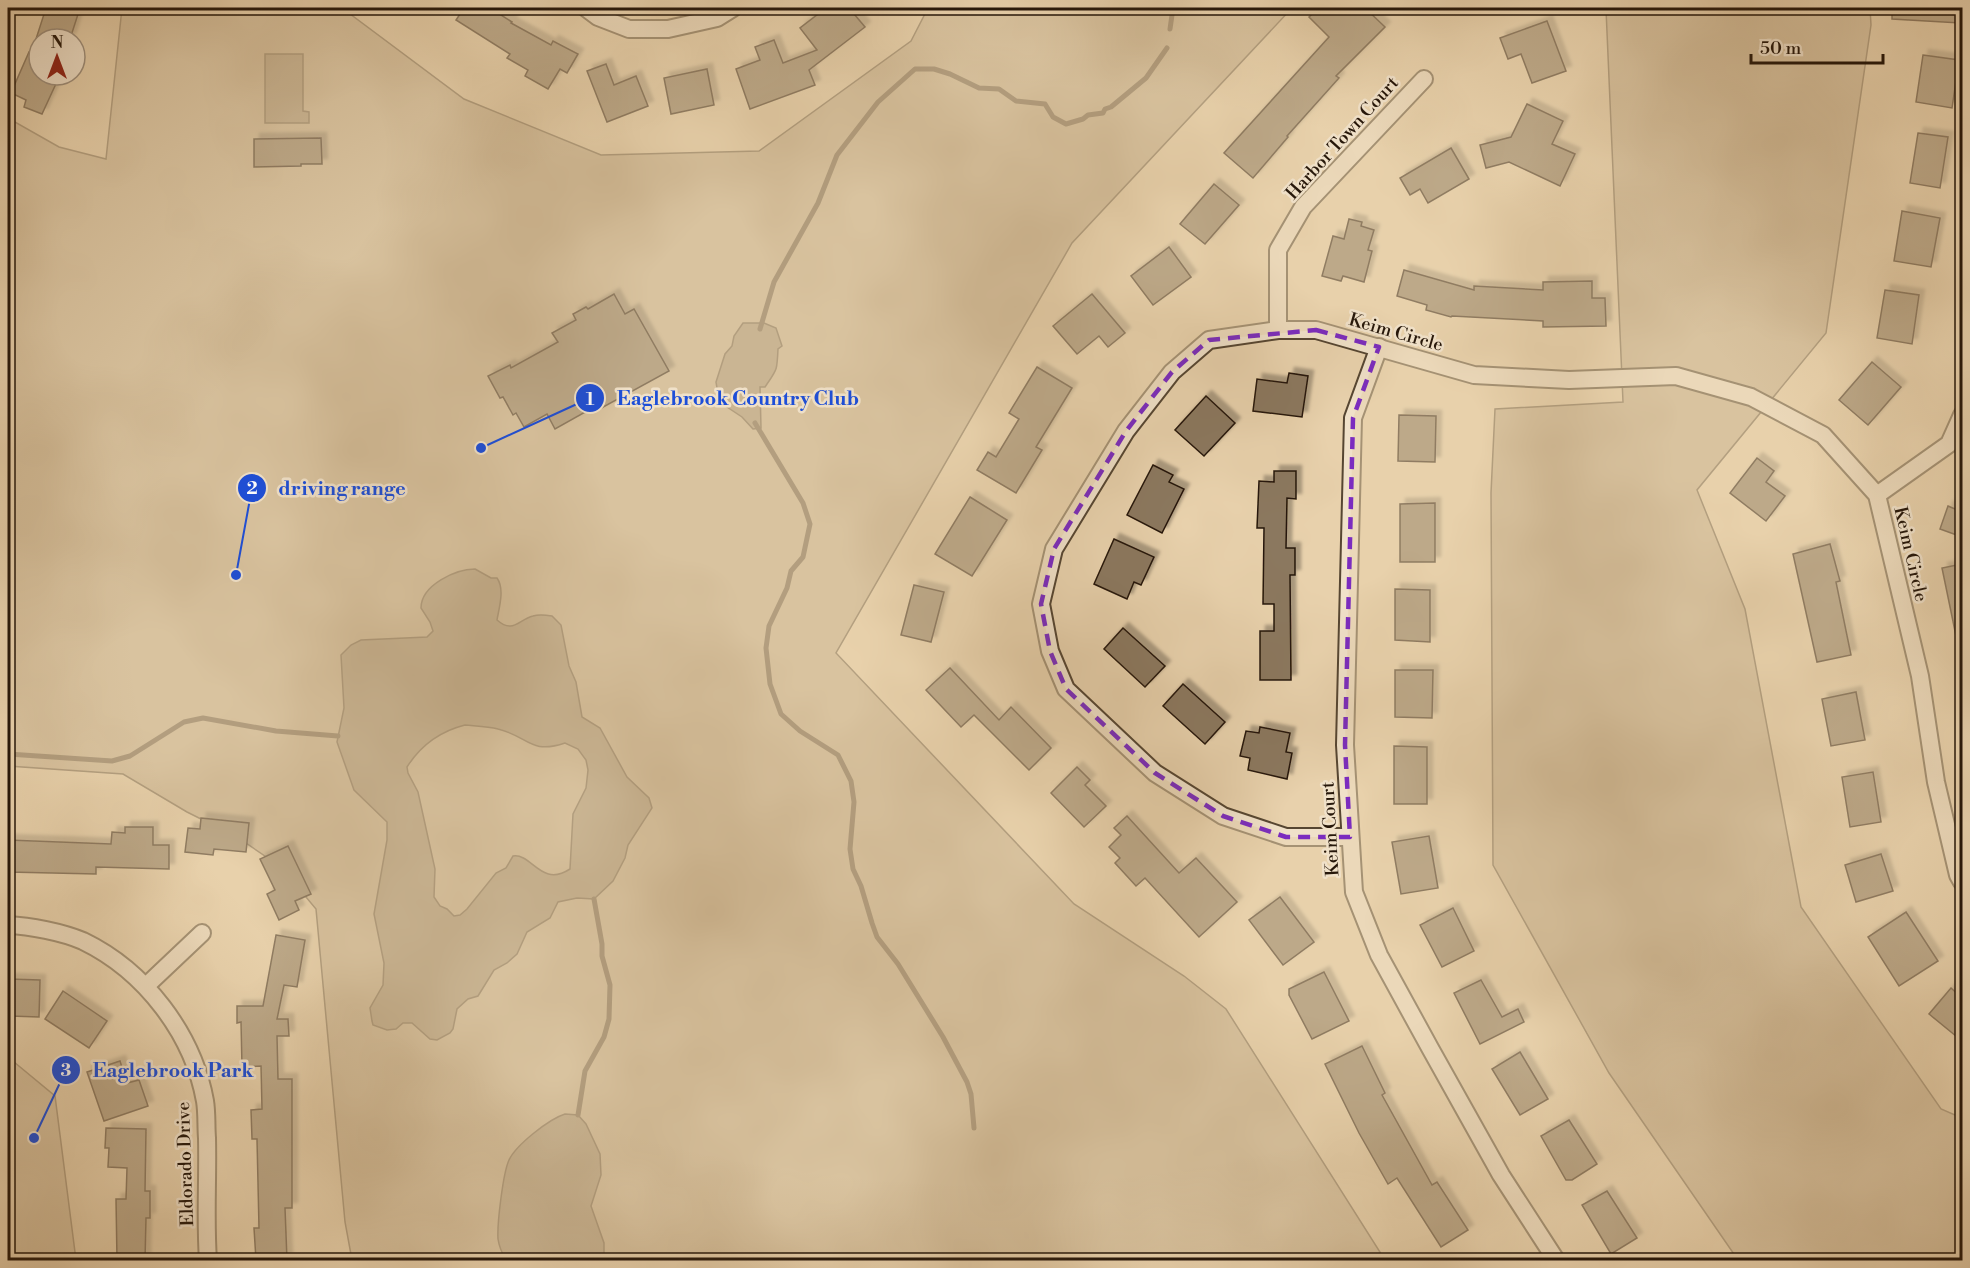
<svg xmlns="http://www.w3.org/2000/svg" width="1970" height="1268" font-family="'Libre Bodoni',serif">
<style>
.green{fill:#c7b190;stroke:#76644d;stroke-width:1.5}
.water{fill:#a69275;stroke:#73614a;stroke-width:1.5;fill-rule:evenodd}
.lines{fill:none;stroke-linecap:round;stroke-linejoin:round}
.stream{stroke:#73614a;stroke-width:5}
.building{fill:#8b785e;stroke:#26170a;stroke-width:1.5;filter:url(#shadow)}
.street-casing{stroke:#564632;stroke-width:20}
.street{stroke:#f0e1c9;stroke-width:16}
.marked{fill:none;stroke:#7b2cbf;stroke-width:4.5;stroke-dasharray:12 8;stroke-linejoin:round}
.labels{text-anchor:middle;stroke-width:5;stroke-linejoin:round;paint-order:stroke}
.street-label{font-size:18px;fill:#26170a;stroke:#f0e1c9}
.leader{fill:none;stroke:#1d4ed8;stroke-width:2}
.callout-dot{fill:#1d4ed8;stroke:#f0e1c9;stroke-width:2}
.mark-label{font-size:18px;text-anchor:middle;font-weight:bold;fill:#fff}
.callout-label{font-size:20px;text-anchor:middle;font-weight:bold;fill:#1d4ed8;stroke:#f0e1c9;stroke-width:5;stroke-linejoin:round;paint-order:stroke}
</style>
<defs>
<filter id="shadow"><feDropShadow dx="5.5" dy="-5.5" stdDeviation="1.5" flood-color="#0004"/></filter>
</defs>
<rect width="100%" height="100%" fill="#e8d1ac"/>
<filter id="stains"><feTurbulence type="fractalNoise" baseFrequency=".00333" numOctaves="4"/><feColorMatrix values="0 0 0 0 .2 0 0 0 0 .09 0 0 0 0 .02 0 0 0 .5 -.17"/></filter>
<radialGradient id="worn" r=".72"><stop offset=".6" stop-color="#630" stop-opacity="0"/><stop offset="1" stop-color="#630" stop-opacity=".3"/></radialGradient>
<g class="green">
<path d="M122,8H342L464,99L601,155L759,151L911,41L928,8H1292L1072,243L836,653L1074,904L1184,976L1226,1009L1385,1260H352L345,1222L316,909L281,867L237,837L187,812L123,774L8,766V118L59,147L106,159Z"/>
<path d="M1605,8H1870L1871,25L1826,333L1697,490L1745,609L1801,907L1941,1109L1962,1118V1260H1738L1609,1073L1493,865L1491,493L1495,409L1623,402L1606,9Z"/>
<path d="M8,1057L55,1096L76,1260H8Z"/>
</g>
<g class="water">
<path d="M265,54H303V111L309,112V123H265Z"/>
<path d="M743,323H764L776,328L782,346L778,349C777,372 777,369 765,387H760L761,428L753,429L742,417L724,405L718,394L716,382L725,354L732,346L734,336Z"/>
<path d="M475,569L491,578H497C505,589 499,608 497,620C513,634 518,620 533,616C539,614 546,615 552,616L561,625L569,666L576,682L582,717L600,728L627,777L649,798L652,808L628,845L625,858L613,881L594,899L577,898L558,902L550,918L527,932L517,954L507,963L494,970L478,996L468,999L457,1009L453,1029L450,1033L437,1040L430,1039L412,1023H403L396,1029L387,1030L373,1025L372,1021L370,1008L383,985L384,963L374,914L387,840V822L354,790L337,742L344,708L341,655L351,645L361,640L427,637L433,631L430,622L421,608C421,585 456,569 475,569ZM465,725C476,726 488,726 498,729C528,736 530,755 565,743L578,749L586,760L588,770L586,788L573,814L570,869C541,888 532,853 513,856L506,868L496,873L467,909L460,915L454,916L447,909L440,906L434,897L435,869L418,792L408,773L407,767C421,745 441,731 465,725Z"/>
<path d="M565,1114L578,1115L586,1124L600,1154L601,1175L591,1206L604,1243V1260H506C503,1255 499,1246 498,1239C497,1224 503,1173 509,1160C516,1145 549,1119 565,1114Z"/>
</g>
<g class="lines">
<g class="stream">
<path d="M1170,29L1173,8"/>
<path d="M760,329L774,282L818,203L837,155L878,102L915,69H934L950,74L979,88L999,89L1016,101L1045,104L1053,117L1066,124L1083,119L1088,115L1103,113L1105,109L1111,107L1146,78L1167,48"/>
<path d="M755,423L803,503L810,524L803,557L791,571L787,588L769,626L766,648L770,684L781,714L800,731L838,755L851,781L854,802L850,849L853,869L861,886L872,923L877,937L898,964L943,1037L967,1082L971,1094L974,1128"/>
<path d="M8,754L112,761L130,756L184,722L203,718L276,731L338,736"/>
<path d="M578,1115L585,1071L604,1037L609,1019L610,985L602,956V944L594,899"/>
</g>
</g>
<g class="building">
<path d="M46,8H80L70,39H36Z"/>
<path d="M464,8H490L512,22L511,23L551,45L553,41L578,54L567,73L560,69L548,89L525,76L528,70L507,58L510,54L456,20Z"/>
<path d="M826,8H849L865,27L809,70L815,85L750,109L736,69L760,60L755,47L774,40L783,63L817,50L800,28Z"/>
<path d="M1319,8H1365L1385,27L1336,76L1339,78L1287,136L1288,137L1253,178L1224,153L1329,37L1309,17Z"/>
<path d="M1892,8H1961L1960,23L1892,19Z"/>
<path d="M1547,21L1566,71L1532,83L1521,54L1508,59L1500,38Z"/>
<path d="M29,52L39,56V75H60L42,114L24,107L26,100L11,93Z"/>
<path d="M1923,55L1959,60L1952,108L1916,102Z"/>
<path d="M606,64L614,85L636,76L648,106L607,122L587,71Z"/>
<path d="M707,69L714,105L671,114L664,78Z"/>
<path d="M1527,104L1563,121L1552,144L1575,154L1560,186L1509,162L1486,168L1480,145L1511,137Z"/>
<path d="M1918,133L1948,137L1940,188L1910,183Z"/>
<path d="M321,138L322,164H301V166L254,167V139Z"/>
<path d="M1451,148L1469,179L1428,203L1420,189L1410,195L1400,178Z"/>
<path d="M1214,184L1239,205L1205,244L1180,224Z"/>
<path d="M1902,211L1940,218L1931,267L1894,261Z"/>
<path d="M1349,219L1362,222L1361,226L1374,230L1368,250L1372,251L1364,282L1343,276L1341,281L1322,276L1333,236L1344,239Z"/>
<path d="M1169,247L1191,277L1153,305L1131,276Z"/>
<path d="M1404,270L1474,290V286L1543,290V282L1592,281V298H1605L1606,326L1543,327V321L1452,316L1451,317L1426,310L1427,305L1397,296Z"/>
<path d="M1885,290L1919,295L1912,344L1877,338Z"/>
<path d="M614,294L625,314L634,309L669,371L596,411L594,407L555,429L547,414L524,427L516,413L513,415L503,397L500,398L488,376L510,365L511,368L558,342L552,333L576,320L573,314L586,307L588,309Z"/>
<path d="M1092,294L1125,333L1108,347L1099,336L1077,354L1053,326Z"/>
<path d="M1872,362L1901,387L1868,425L1839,400Z"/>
<path d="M1037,367L1072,388L1036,447L1042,450L1016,493L977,470L988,452L996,457L1019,419L1009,413Z"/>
<path d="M1289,373L1308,376L1302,417L1253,411L1257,379L1287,383Z"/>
<path d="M1206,396L1235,423L1204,456L1175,430Z"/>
<path d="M1399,415L1436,416L1435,462L1398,461Z"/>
<path d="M1757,458L1774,471L1766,482L1785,496L1766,521L1730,493Z"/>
<path d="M1153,465L1173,475L1169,482L1184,489L1162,533L1127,515Z"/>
<path d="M1274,471H1296V499L1287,498L1286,548H1295V575H1290L1291,680H1260V631H1274V604H1263L1264,528H1257L1259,481L1274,482Z"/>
<path d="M970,497L1007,520L972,576L935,554Z"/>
<path d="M1435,503V562H1400V504Z"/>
<path d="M1948,506L1962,512V537L1940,529Z"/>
<path d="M1114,539L1154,557L1141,585L1134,582L1127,599L1094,584Z"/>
<path d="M1830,544L1840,581L1836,582L1851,655L1817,662L1793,554Z"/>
<path d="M1962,564V636H1956L1942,568Z"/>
<path d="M914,585L944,592L931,642L901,635Z"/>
<path d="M1395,589L1430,590V642L1395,640Z"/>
<path d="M1123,628L1165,666L1145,687L1104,649Z"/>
<path d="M950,668L999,720L1011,707L1051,748L1029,770L974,715L961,727L926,690Z"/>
<path d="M1395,670H1433L1432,718L1395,717Z"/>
<path d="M1183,684L1225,722L1205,744L1163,706Z"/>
<path d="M1856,692L1865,740L1831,746L1822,699Z"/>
<path d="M1260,727L1290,733L1286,752L1292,753L1287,779L1248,770L1250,758L1240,756L1246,731L1259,733Z"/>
<path d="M1394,746L1427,747V804H1394Z"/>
<path d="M1077,767L1090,780L1085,785L1106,806L1084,827L1051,793Z"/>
<path d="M1873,772L1881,822L1850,827L1842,777Z"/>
<path d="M1127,816L1179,873L1196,858L1237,902L1199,937L1145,878L1136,886L1115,863L1120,858L1109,847L1121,835L1114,828Z"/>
<path d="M201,818L249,823L246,852L214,849L213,855L185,852L188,828L200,829Z"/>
<path d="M125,827H153V845H169V869L96,867V874L8,872V840L111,844L112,832L125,833Z"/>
<path d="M1429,836L1438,888L1401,894L1392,842Z"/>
<path d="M288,846L311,894L295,901L299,910L279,920L267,894L275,890L260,859Z"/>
<path d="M1881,854L1893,891L1856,902L1845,865Z"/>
<path d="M1280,897L1314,942L1283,965L1249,920Z"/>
<path d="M1453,908L1474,951L1442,967L1420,925Z"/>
<path d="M1906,912L1938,961L1899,986L1868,937Z"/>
<path d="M276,935L305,940L297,987L284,985L277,1019H288L289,1036H277L278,1079H292V1208H285L287,1260H256L254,1228H259L257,1139H252L251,1110L262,1109L261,1066L242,1067L241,1022L237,1023V1006H263Z"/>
<path d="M1324,972L1349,1021L1312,1039L1289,995V989Z"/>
<path d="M8,979L40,980L39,1017L10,1016V1009H8Z"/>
<path d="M1481,980L1502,1017L1518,1009L1524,1022L1480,1044L1454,993Z"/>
<path d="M1951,988L1962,998V1041L1929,1014Z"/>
<path d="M63,991L107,1021L89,1048L45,1019Z"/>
<path d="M1362,1046L1385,1093L1382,1095L1432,1185L1437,1182L1468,1230L1441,1247L1397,1178L1388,1184L1359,1133L1325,1064Z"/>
<path d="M1520,1052L1548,1099L1520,1115L1492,1069Z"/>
<path d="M120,1061L127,1083L139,1080L148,1106L104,1121L87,1072Z"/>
<path d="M1569,1120L1597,1164L1572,1180H1566L1541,1136Z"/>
<path d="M106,1128L146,1129L145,1191H150V1218H146L145,1260H117L116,1199H126L127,1168L108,1167L109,1148H105Z"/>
<path d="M1607,1191L1637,1238L1611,1254L1582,1205Z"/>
</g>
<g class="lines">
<defs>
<g id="street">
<path d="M586,8L598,17L629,29H668L717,18L733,8"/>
<path d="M1278,330V250L1303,207L1424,79"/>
<path d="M1379,347L1353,418L1345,745L1354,892L1379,955L1430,1048L1501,1175L1556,1260"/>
<path d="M1877,495L1949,444L1962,415"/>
<path d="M1350,837H1286L1223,816L1155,773L1066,689L1050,651L1041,604L1054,549L1126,431L1172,372L1209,340L1278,330H1316L1474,375L1569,380L1676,376L1751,397L1823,435L1877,495L1920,676L1936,782L1958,875L1962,882"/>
<path d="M8,925C30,926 62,932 83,941C145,971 193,1034 205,1101C207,1113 206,1126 207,1138C208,1179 205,1220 208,1260"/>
<path d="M146,986L202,933"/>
</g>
</defs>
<use href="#street" class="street-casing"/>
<use href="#street" class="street"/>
</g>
<path d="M0 0H1970V1268H0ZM1316,330L1379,347L1353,418L1345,745L1350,837H1286L1223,816L1155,773L1066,689L1050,651L1041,604L1054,549L1126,431L1172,372L1209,340Z" fill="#e8d1ac" fill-opacity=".55" fill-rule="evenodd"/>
<path class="marked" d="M1316,330L1379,347L1353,418L1345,745L1350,837H1286L1223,816L1155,773L1066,689L1050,651L1041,604L1054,549L1126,431L1172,372L1209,340Z"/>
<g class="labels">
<g class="street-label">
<text transform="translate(1342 138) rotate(-48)" y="6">Harbor Town Court</text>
<text transform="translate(1396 332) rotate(16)" y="6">Keim Circle</text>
<text transform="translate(1911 554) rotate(77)" y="6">Keim Circle</text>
<text transform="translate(1330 829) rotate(-93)" y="6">Keim Court</text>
<text transform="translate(185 1164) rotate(-92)" y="6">Eldorado Drive</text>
</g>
</g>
<path class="leader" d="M481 448L590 398M236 575L252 488M34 1138L66 1070"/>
<g class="callout-dot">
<circle cx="481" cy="448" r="6"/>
<circle cx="236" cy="575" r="6"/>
<circle cx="34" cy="1138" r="6"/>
<circle cx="590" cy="398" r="15"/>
<circle cx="252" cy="488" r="15"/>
<circle cx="66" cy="1070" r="15"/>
</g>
<g class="mark-label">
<text x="590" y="405">1</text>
<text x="252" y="494">2</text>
<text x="66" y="1076">3</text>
</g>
<g class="callout-label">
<text x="738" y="405">Eaglebrook Country Club</text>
<text x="342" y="495">driving range</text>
<text x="173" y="1077">Eaglebrook Park</text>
</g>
<rect width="1970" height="1268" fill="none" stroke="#e8d1ac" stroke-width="30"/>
<rect x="9" y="9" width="1952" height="1250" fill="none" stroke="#26170a" stroke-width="3"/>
<rect x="15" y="15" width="1940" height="1238" fill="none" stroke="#26170a" stroke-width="1.5"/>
<g transform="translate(57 57)"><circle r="28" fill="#f0e1c9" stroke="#9f907d" stroke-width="1.5"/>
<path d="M0-4.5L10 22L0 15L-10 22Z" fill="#8f2418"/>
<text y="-9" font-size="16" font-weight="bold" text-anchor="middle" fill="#26170a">N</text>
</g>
<path d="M1751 54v9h132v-9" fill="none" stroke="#26170a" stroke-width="3"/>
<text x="1760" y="54" font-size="18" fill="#26170a" stroke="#f0e1c9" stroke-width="4.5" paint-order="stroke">50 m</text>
<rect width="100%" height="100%" filter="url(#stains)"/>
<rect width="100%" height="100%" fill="url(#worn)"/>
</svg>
